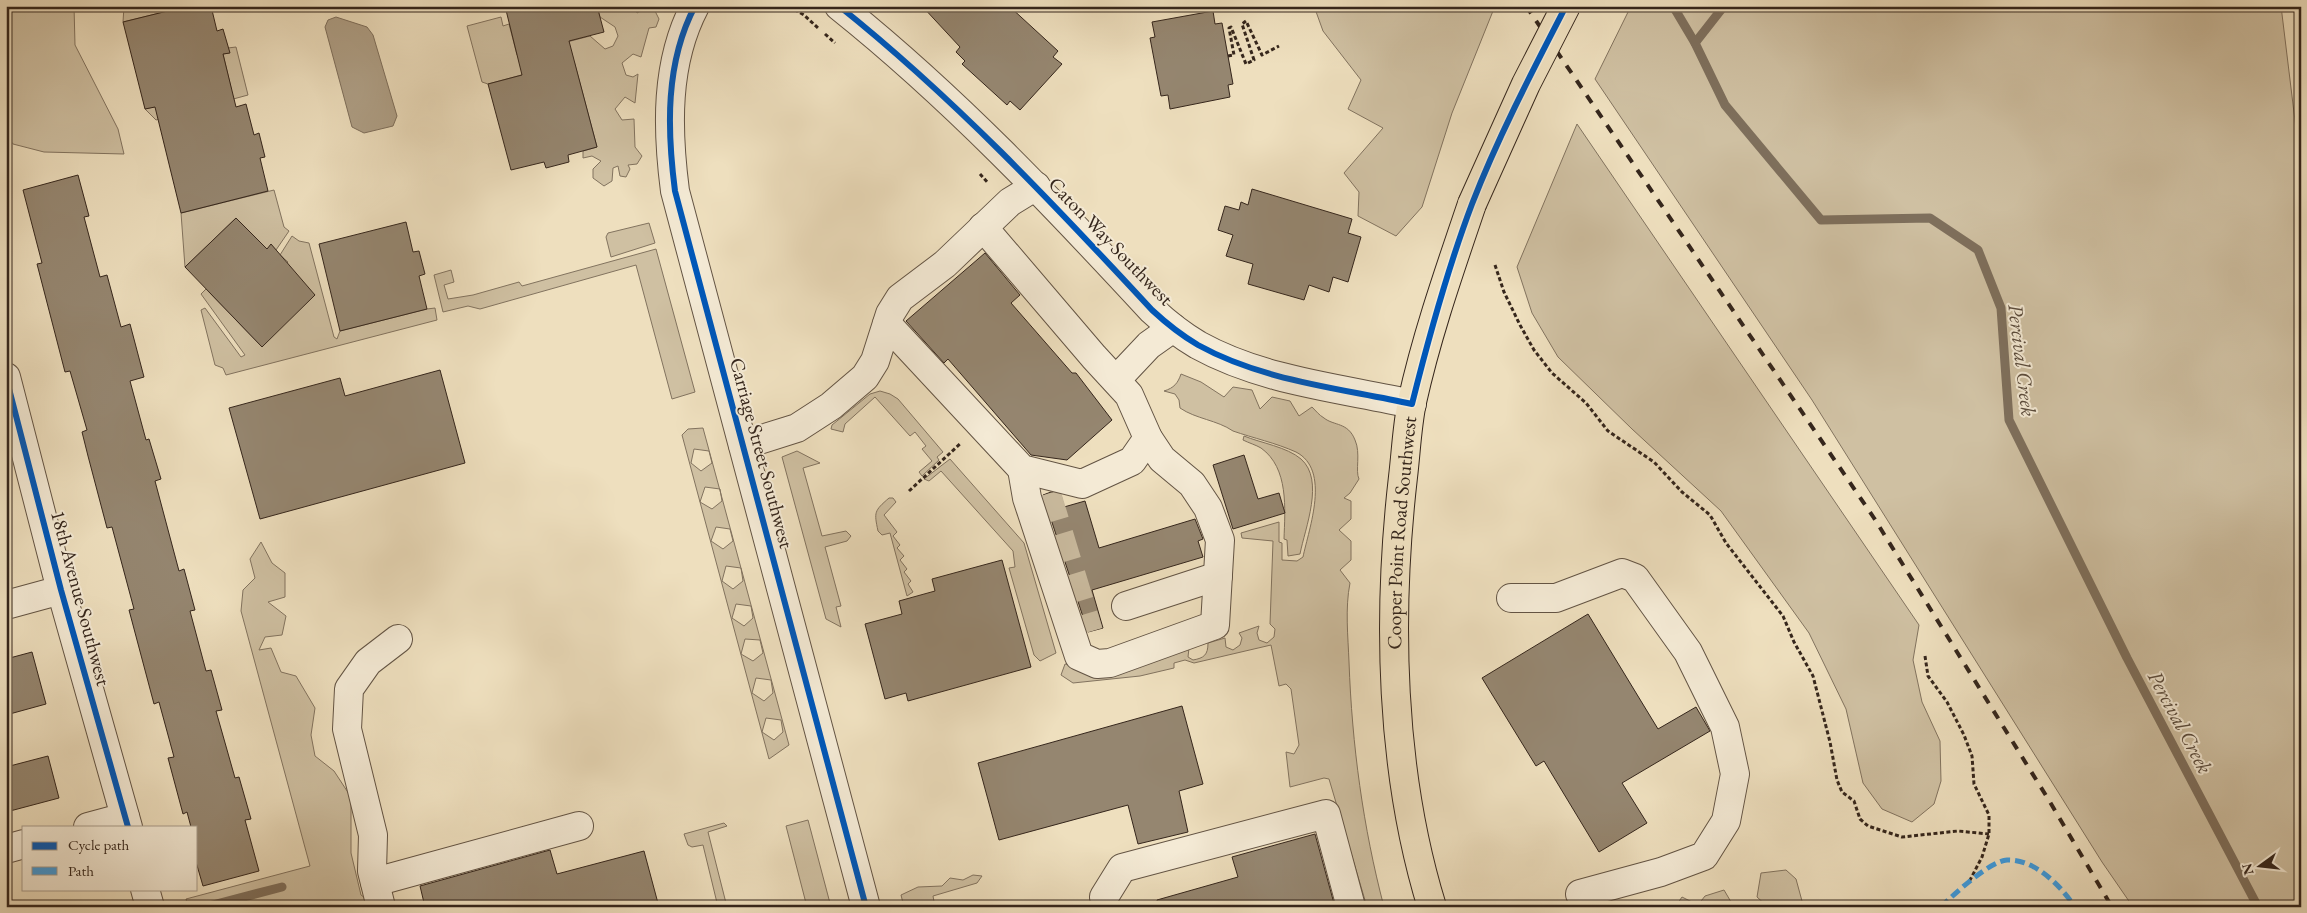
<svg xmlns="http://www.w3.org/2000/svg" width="2307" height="913" font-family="'EB Garamond',serif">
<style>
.green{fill:#cfc0a2;stroke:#82735f;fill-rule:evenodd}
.water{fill:#afa087;stroke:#7e6f5c}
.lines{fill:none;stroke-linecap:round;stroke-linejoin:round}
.stream{stroke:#7e6f5c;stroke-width:9}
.building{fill:#958670;stroke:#35261c}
.minor-tunnel{stroke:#c9ba9e;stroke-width:28;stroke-dasharray:28 14;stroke-linecap:butt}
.minor-casing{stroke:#635444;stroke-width:30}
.major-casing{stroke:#35261c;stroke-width:30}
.path{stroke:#35261c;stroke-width:3;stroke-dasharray:4 2.5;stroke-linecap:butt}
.minor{stroke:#f4ead5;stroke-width:28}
.major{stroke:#eedfbe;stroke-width:28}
.rail{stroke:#35261c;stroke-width:4;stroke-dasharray:9 9;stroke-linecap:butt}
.major-bridge-casing{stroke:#35261c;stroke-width:30;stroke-linecap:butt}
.major-bridge{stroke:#eedfbe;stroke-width:28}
.quiet{stroke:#3e9cdf;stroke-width:5;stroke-dasharray:10 5;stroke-linecap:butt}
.cycleway-casing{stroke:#f4ead5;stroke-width:9}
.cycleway{stroke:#0057b8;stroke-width:6}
.labels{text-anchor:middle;stroke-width:4;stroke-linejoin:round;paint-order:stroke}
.street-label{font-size:20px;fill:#35261c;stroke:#f4ead5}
.water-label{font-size:21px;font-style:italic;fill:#5a4b3c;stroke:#f4ead5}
</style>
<rect width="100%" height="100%" fill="#eedfbe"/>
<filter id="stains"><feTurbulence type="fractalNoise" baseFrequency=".004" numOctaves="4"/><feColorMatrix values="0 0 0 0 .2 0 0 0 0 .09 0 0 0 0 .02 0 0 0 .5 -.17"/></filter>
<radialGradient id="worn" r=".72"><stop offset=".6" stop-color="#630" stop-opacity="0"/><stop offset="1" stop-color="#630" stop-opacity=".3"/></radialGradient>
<g class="green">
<path d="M6,6H74L75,45L118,129L124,154L44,152L13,144L6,134Z"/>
<path d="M124,6H188L123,22Z"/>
<path d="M597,6H634L637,13L644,9H649L650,6H657L655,11L659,19L656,27L649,28L641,57L633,54L622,63L626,75L633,77L638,74L635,103L625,97L615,109L622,120L634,119L635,147L642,156L637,164L628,165L630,169L626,177L620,176L618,166L613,168L612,181L604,186L593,178V169L601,161L592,156L583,158V151L597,147L574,61L488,84L482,82L467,26L501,17L503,26L509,24L517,55L590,36L605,49L613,46L618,36L615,27L600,17Z"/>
<path d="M1314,6H1495L1452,113L1422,207L1396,236L1358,216L1359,192L1344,173L1383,128L1348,109L1361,80L1323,31Z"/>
<path d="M1631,6H2281L2301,170V907H2133L2102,862L1812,400L1595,79Z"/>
<path d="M236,47L248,95L156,120L145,109L231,88L223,54L229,53L228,48Z"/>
<path d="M1577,124L1919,625L1913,660L1922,702L1940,741L1941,781L1934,804L1912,822L1882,809L1863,783L1846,709L1809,633L1721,511L1632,429L1558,357L1532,313L1517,267Z"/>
<path d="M274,190L284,227L289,231L276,250L271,245L267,249L236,218L185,267L181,213Z"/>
<path d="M649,223L655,243L611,257L606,237L608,233Z"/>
<path d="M292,236L299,241L309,243L334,337L337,339L340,331L427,309L435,308L437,320L226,375L223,368L215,365L201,310L205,308L241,357L245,355L201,294L206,289L261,346L283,267L288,262L280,255Z"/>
<path d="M656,249L695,392L672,399L636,265L480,309L468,306L443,312L434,275L451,270L454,282L444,285L448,299L473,295L519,282L522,286Z"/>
<path d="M1181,374L1201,382L1224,397L1233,387L1252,390L1260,409L1272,397L1290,401L1299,416L1312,407C1316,411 1319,415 1324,418C1334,426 1348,422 1355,440C1361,453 1355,471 1359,479L1350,493L1344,498L1351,501V519L1339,530L1351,541V560L1340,570L1350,583C1345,608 1348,636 1349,662C1352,745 1363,827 1384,907H1367L1329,779L1324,778L1290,787L1286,752L1294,754L1299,745L1291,689L1286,684L1279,686L1271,645L1194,663L1185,660L1174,663V668L1140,676L1073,683L1061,675L1065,664L1075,665L1189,648L1188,657L1193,660C1204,658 1208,655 1208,643L1225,638L1226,647L1233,650L1240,645L1242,638L1239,633L1259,626L1257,633L1259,640L1267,643L1274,637L1275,629L1270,624L1273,541L1242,538L1241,533L1279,522V542L1282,543V560L1297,561L1303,557C1309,528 1331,470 1296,452C1276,443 1253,438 1233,431C1217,420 1196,419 1180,408L1179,400L1175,394L1164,391C1174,388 1178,383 1181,374Z"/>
<path d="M880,391L890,394L898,399L943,452L937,457L939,460L922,476L919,472L932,461L922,449L926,446L915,432L910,436L875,397L845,424L843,432L831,429L832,425L870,394Z"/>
<path d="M703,428L789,745L769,759L682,435L688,429ZM694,449L709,451L712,463L701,471L691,463ZM705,487L720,489L722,501L712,509L700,502ZM716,527L730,529L733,541L723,549L711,541ZM726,566L741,568L743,581L733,589L722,581ZM736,604L751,606L753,618L744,626L732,618ZM745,639L760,640L763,653L753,661L741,654ZM756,678L771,680L773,693L764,701L752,693ZM766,718L781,720L783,732L774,740L762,732Z"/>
<path d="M1244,436C1261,443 1287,447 1301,459C1325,480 1305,528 1300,554L1288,556L1287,540L1284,539C1285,509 1289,468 1261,448C1256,445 1249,443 1243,440Z"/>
<path d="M797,451L820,463L803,468L822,536L846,531L851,536L847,541L825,547L841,606L836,607L841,627L826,619L782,457Z"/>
<path d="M950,459L1024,543L1056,653L1040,661L1034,655L1009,568L1015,567L1013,551L941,471L929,481L924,479Z"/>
<path d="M889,498H893L896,502L884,515L897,532L893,536L900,545L897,548L904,556L900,560L907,569L904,572L911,581L908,584L913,592L907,596L890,533L882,535L878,531C874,512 874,511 889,498Z"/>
<path d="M261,542L272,563L285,573V597L268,602L286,616L282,635L265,637L259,650L271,648L281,672L296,676L315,708L311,735L315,756L334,771L351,797V853L361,895L378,907H188L186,899L310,866L241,611L243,590L255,578L250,559Z"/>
<path d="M808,820L831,907H807L786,826Z"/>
<path d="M724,823L727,826L708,832L727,907H718L703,845L692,847L688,845L684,834Z"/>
<path d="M1786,870L1796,879L1802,901L1798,907H1768L1757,897L1761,873Z"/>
<path d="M973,875L982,876L977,883L933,896L935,907H904L901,895L918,887L942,886L950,878L963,880Z"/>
<path d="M1724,890L1734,907H1675L1682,897L1698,905L1705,896Z"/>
</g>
<path class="water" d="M336,17L367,27L373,35L397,116L393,126L364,133L352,127L325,27L328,20Z"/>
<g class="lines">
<g class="stream">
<path d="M1673,6L1695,43L1725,105L1821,220L1930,218L1978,250L2001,308L2009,420L2127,658L2258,907"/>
<path d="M1695,43L1724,6"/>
<path d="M205,907L282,887"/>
</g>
</g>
<g class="building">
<path d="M188,6H211L217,31L223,29L230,53L223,54L236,107L246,104L254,135L259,133L265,157L260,158L268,191L181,213L155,107L145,109L123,22Z"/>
<path d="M505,6H597L604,32L569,41L597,147L568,155L569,162L546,168L544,162L511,170L488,84L522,75Z"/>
<path d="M922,6H1009L1058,51L1053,57L1062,64L1020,110L1010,101L1007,105L962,64L965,61L956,52L960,47Z"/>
<path d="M1213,11L1215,24L1222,23L1233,84L1228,85L1230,97L1170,109L1168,95L1161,96L1150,38L1155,37L1152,22Z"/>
<path d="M78,175L89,216L84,217L100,277L107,275L121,327L130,324L144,377L130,381L146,440L149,439L161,479L155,481L179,571L184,569L195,610L190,611L206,671L211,670L222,710L216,711L235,778L239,777L251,819L245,820L259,871L203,886L196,862V827H191L187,812L183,814L168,758L174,757L159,702L154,704L129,610L134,609L112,527L107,528L88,456L82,432L87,430L70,371L65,372L37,264L42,263L23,190Z"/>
<path d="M1252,189L1352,219L1348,233L1361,237L1348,282L1333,277L1329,292L1309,285L1304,300L1248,284L1253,264L1226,256L1233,235L1218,230L1225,206L1239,210L1241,202L1248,205Z"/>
<path d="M236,218L267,249L271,244L315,295L262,347L185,267Z"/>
<path d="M406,222L413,252L419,251L425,274L419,276L427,309L340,331L319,244Z"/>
<path d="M985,253L1020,295L1011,303L1072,373H1076L1112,420L1067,460L1031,455L948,359L944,363L906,321Z"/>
<path d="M440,370L465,463L260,519L229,408L340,378L345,396Z"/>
<path d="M1244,455L1258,499L1279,493L1285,513L1233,529L1213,465Z"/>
<path d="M1051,492L1061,495L1064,507L1085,501L1099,548L1195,519L1203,539L1198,541L1203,557L1092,590L1103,628L1088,632L1043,495Z"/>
<path d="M1002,560L1031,667L908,701L906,693L885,699L865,624L902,614L899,601L935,591L932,579Z"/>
<path d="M1588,614L1658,729L1696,707L1710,731L1622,783L1647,823L1599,852L1544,761L1536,766L1482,678Z"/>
<path d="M32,652L46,704L6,715V659Z"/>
<path d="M1182,706L1203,784L1179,791L1188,832L1138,844L1128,805L999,840L978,763Z"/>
<path d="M48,756L59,798L10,811L6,798V767Z"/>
<path d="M1315,834L1335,907H1158L1157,900L1238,877L1232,857Z"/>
<path d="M550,850L557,874L644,851L659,907H425L420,886Z"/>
</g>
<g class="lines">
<path class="minor-tunnel" d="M1047,494L1089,632"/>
<defs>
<g id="minor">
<path d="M695,6C665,63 667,129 675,191L866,907"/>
<path d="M839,6C953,97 1053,203 1152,310C1166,323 1181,335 1198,345C1263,381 1340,388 1412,404"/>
<path d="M983,227L1094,357L1129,395L1148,438L1162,459L1192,484L1208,508L1220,540L1215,625L1110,663L1097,664L1079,656L1027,498L1022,469"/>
<path d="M887,324L1022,469L1082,484L1132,461L1148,438"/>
<path d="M6,377L61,590L128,827"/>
<path d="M1116,380L1149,345L1173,328"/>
<path d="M743,445L797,428L831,406L865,377L875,361L890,314L900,298L945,264L1010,202L1036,186"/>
<path d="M1511,598H1556L1622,573L1635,578L1688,652L1725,727L1735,774L1726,821L1704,856L1661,872L1580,894"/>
<path d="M6,605L61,590"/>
<path d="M1126,606L1218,576"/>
<path d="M88,827L125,817"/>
<path d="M6,849L24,844"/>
<path d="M375,882L579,826"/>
<path d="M145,889L150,907"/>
<path d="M1104,897L1122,868L1326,814L1351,907"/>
<path d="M381,907L372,871L373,835L347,729L349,689L368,662L398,639"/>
</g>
<g id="major">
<path id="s1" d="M1432,907C1390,771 1387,616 1403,477C1406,452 1407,426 1412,402C1427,334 1450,269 1472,204"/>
</g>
</defs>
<use href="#minor" class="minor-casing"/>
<use href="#major" class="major-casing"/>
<g class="path">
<path d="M789,6L804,15L818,28"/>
<path d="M825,34L835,43"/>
<path d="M1228,56L1234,55L1229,28L1231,27L1246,64L1254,60L1242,24L1246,21L1262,55L1279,46"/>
<path d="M980,174L988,183"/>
<path d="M1495,265L1504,292L1520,325L1534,350L1552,373L1586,403L1608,431L1654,462L1682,492L1710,515L1726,543L1783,616L1794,642L1813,676L1830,742L1837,780L1842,792L1854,801L1860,819L1868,826L1902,837L1958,831L1989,834"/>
<path d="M909,491L961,443"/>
<path d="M1925,656L1928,676L1947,702L1964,735L1972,756L1974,784L1989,815V834L1982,857L1969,882"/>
</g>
<use href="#minor" class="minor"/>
<use href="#major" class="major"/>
<path class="rail" d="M1526,6L1874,518L2050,802L2112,907"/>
<defs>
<path id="major-bridge" d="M1472,204L1526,84L1566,6"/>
</defs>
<use href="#major-bridge" class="major-bridge-casing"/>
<use href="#major-bridge" class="major-bridge"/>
<path class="quiet" d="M1941,907C1954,894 1990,861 2007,860C2035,859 2061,886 2075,907"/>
<defs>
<g id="cycleway">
<path d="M695,6C665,63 667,129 675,191L866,907"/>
<path d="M839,6C953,97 1053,203 1152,310C1166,323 1181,335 1198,345C1263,381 1340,388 1412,404C1429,336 1447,270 1472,204C1498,137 1533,70 1566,6"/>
<path d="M6,377L61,590L128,827"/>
</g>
</defs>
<use href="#cycleway" class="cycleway-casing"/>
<use href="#cycleway" class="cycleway"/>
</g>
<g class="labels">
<g class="street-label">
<text transform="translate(1111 241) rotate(46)" y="7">Caton Way Southwest</text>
<text transform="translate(762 453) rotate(75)" y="7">Carriage Street Southwest</text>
<text dy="7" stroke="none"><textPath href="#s1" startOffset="378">Cooper Point Road Southwest</textPath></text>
<text transform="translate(81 598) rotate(75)" y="7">18th Avenue Southwest</text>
</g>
<g class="water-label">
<text transform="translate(2022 360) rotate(83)" y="7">Percival Creek</text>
<text transform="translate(2180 722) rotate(62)" y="7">Percival Creek</text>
</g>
</g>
<rect width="2307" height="913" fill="none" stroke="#eedfbe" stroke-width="25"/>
<rect x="8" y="8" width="2292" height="898" fill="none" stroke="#35261c" stroke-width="2.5"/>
<rect x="12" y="12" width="2282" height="888" fill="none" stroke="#35261c"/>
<rect x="22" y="826" width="175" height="65" fill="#f4ead5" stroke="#a89c8b"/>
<rect x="32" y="842" width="25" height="8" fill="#0057b8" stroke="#a89c8b"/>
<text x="68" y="850" font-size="15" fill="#35261c">Cycle path</text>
<rect x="32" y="867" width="25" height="8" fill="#3e9cdf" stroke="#a89c8b"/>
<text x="68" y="876" font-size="15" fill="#35261c">Path</text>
<g transform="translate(2260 866) rotate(255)" stroke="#f4ead5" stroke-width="4" paint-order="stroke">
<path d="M0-4L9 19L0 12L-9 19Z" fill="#35261c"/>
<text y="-8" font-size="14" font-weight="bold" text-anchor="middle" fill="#35261c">N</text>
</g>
<rect width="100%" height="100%" filter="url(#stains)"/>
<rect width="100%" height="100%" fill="url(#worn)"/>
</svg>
